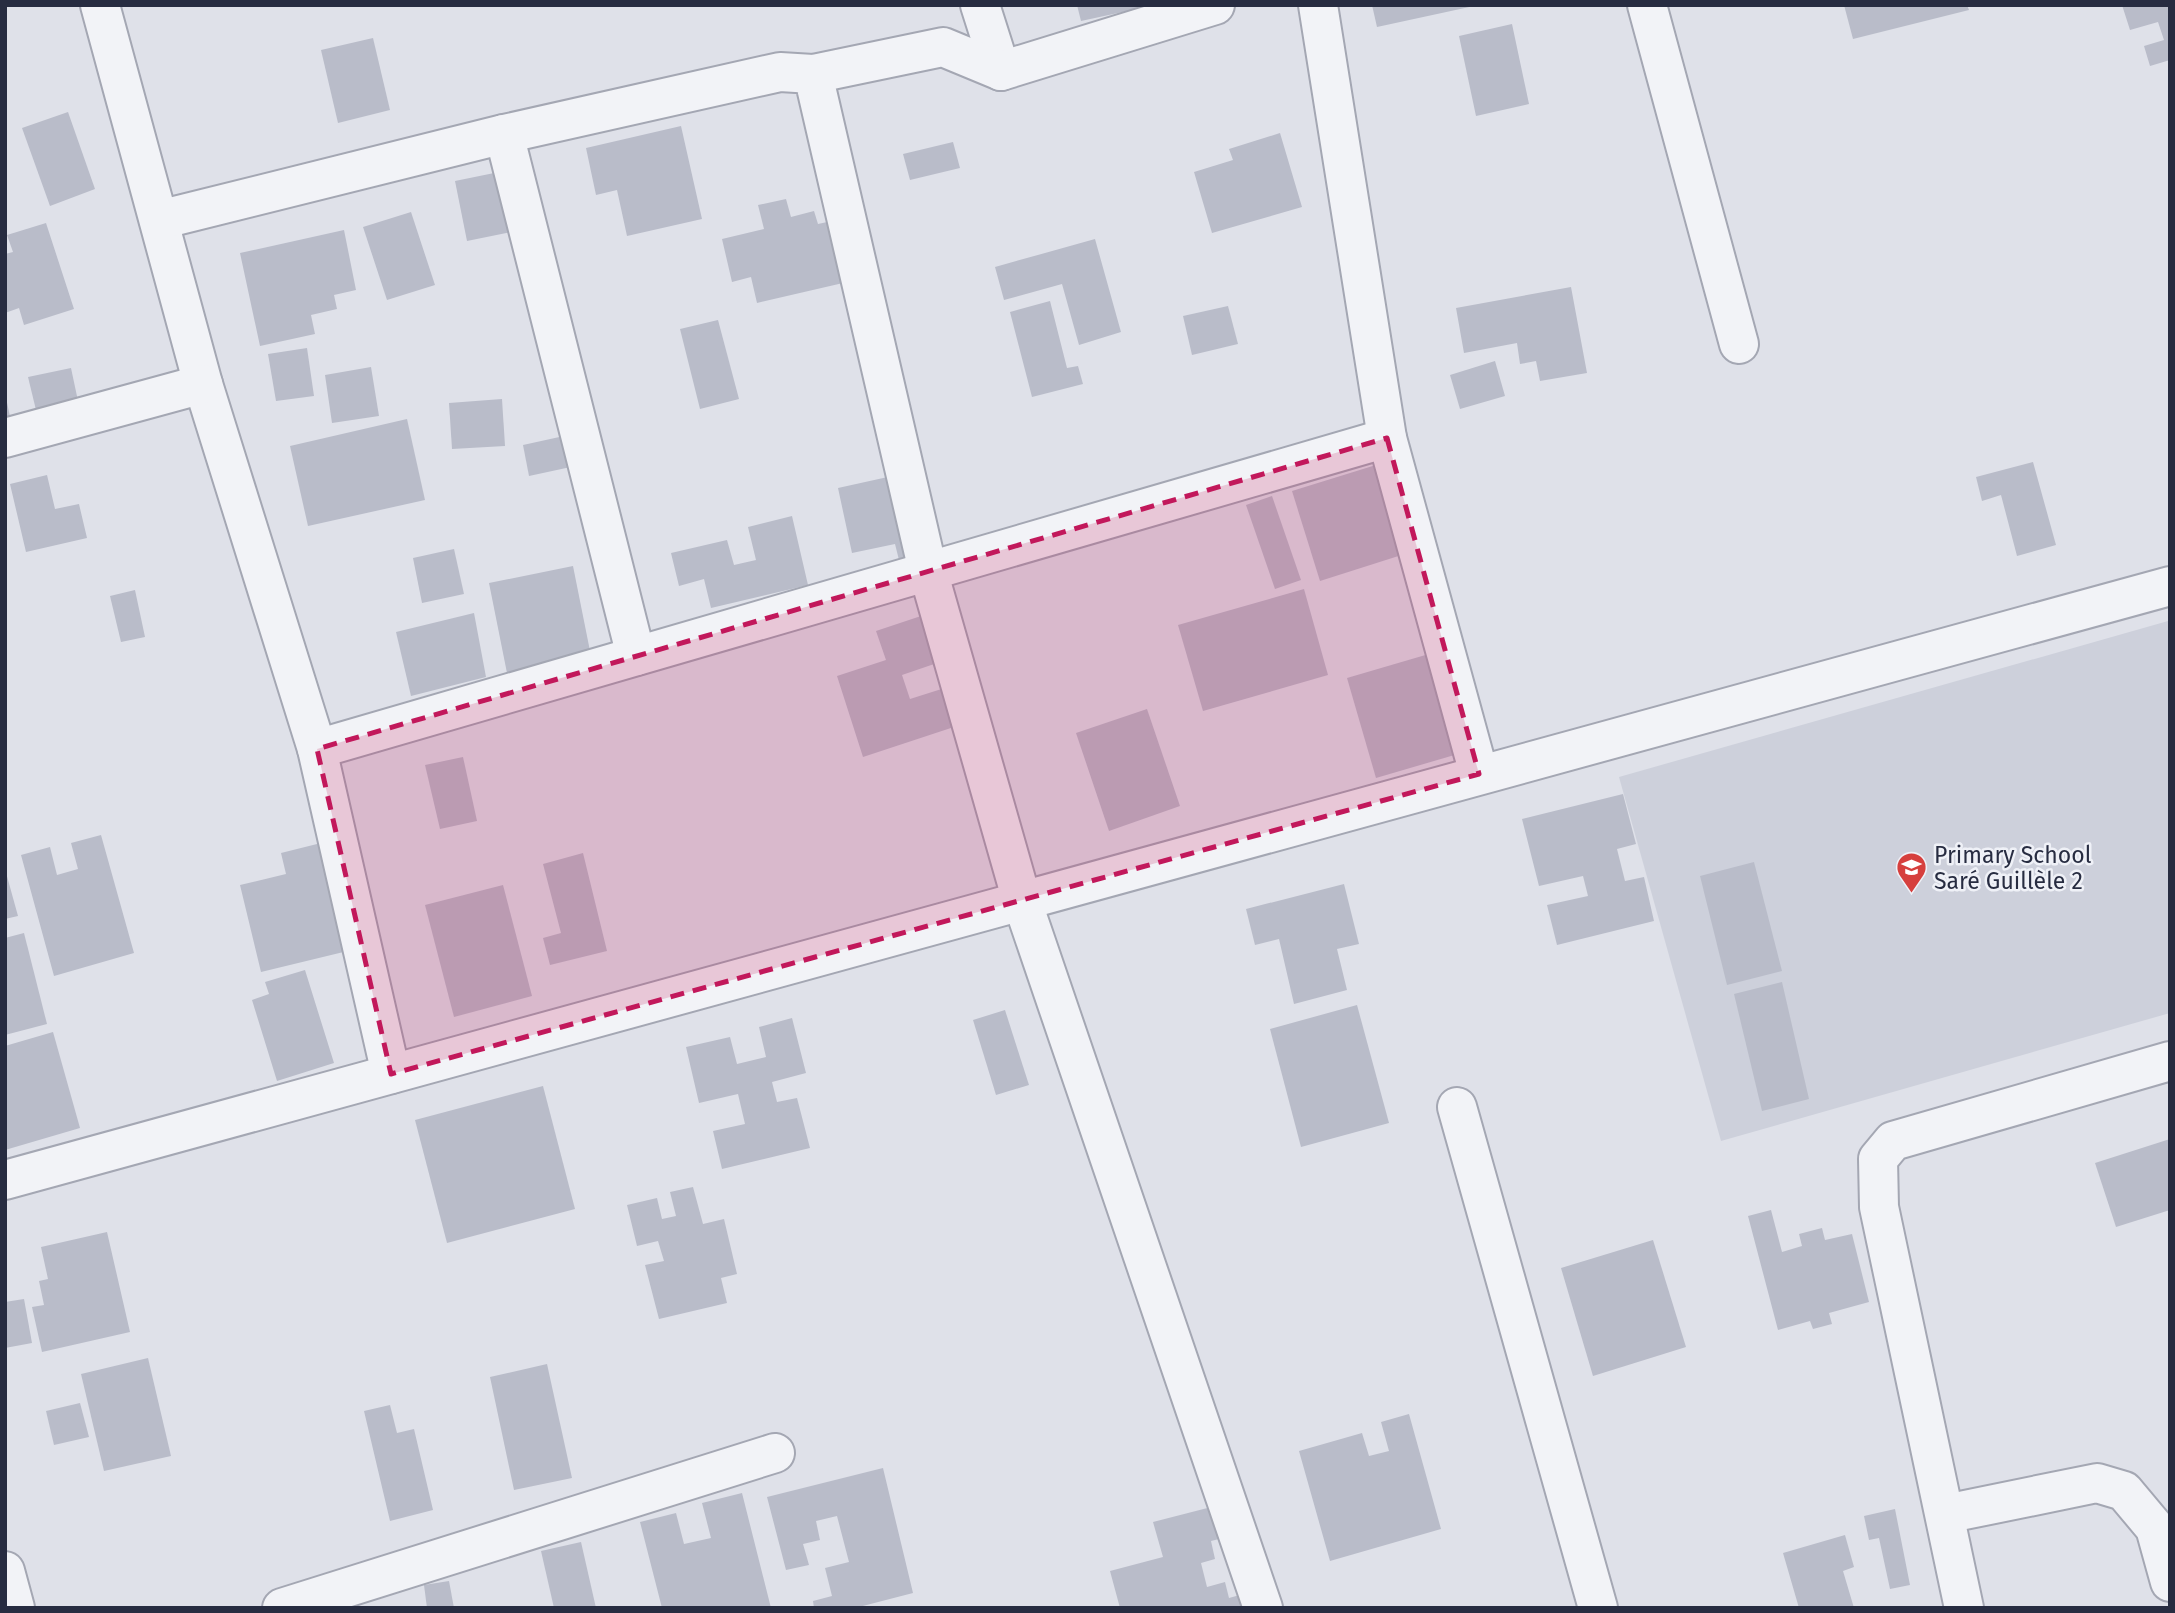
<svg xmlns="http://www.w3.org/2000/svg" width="2175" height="1613" font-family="'Fira Sans',sans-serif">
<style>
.built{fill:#cdd0db}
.building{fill:#b9bcc9}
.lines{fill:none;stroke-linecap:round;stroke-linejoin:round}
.minor-casing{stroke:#a4a7b3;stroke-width:42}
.minor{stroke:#f2f3f7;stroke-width:38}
.marked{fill:#c2185b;fill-opacity:0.2;stroke:#c2185b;stroke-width:5;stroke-dasharray:14 9;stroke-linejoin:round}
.labels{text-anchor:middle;stroke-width:5;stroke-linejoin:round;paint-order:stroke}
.poi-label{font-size:23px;fill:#272c41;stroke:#eff1f7;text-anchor:start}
</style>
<rect width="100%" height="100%" fill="#dfe1e9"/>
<path class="built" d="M2168,621L2170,628V1013L1721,1141L1619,777Z"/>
<g class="building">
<path d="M1077,5H1140L1141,8L1081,21Z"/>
<path d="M1372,5H1474V6L1377,27Z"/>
<path d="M1844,5H1967L1969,10L1853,39Z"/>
<path d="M2122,5H2170V60L2150,66L2144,46L2164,40L2158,22L2130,30Z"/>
<path d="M1512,24L1529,104L1476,116L1459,36Z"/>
<path d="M373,38L390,110L338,123L321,50Z"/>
<path d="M68,112L95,189L50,206L22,128Z"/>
<path d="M681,126L702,219L627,236L617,190L596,195L586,148Z"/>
<path d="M1280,133L1302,207L1212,233L1194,172L1233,160L1229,149Z"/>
<path d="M953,142L960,168L910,180L903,154Z"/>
<path d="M504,171L516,231L467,241L455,181Z"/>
<path d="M786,199L791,217L814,211L818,224L841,219L856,280L757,303L751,277L732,282L722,239L764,229L758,205Z"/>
<path d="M411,212L435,285L387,300L363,227Z"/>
<path d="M46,223L74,309L24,325L19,308L5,313V254L13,252L7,235Z"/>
<path d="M344,230L356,290L334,295L337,309L311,315L315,334L260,346L240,253Z"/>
<path d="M1095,239L1121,332L1079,345L1062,284L1004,300L995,267Z"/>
<path d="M1571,287L1587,373L1540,381L1536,361L1520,364L1517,343L1464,353L1456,308Z"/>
<path d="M1050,301L1067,368L1078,366L1083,384L1032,397L1010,312Z"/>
<path d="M1228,306L1238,344L1192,355L1183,316Z"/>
<path d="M718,320L739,399L700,409L680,329Z"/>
<path d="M307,348L314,396L276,401L268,354Z"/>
<path d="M1495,361L1505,396L1460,409L1450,375Z"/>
<path d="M371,367L379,416L332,423L325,375Z"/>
<path d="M71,368L78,401L36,410L28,377Z"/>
<path d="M5,393L12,426L5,427Z"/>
<path d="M502,399L505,446L452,449L449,403Z"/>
<path d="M407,419L425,500L308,526L290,446Z"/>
<path d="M573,434L580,465L529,476L523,445Z"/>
<path d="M1405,456L1433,545L1320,581L1292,491Z"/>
<path d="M2033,462L2056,545L2017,556L2001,495L1982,501L1976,477Z"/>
<path d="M924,469L944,563L902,572L895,544L852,553L838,488Z"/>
<path d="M47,475L55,509L79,504L87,538L26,552L10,484Z"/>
<path d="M1272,496L1301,580L1275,589L1246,505Z"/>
<path d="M792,516L808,585L711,608L704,579L679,586L671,553L727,540L734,565L756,560L748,527Z"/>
<path d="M454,549L464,594L422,603L413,558Z"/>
<path d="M573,566L592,661L508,678L489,583Z"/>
<path d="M1304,589L1328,675L1203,711L1178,625Z"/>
<path d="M135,590L145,637L121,642L110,596Z"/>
<path d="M474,613L486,677L411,696L396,632Z"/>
<path d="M924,615L940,662L902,675L910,699L951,686L963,724L863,757L837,676L886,660L876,631Z"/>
<path d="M1463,644L1492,744L1376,778L1347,678Z"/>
<path d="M1147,709L1180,806L1109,831L1076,733Z"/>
<path d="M463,757L477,821L440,829L425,765Z"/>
<path d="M1623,794L1636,844L1617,849L1625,881L1644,877L1654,921L1557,945L1547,905L1588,896L1583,876L1539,886L1522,819Z"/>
<path d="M101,835L134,953L54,976L21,855L50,847L57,875L78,869L71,843Z"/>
<path d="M333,840L360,948L261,972L240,885L286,874L281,853Z"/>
<path d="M583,853L607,951L550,965L543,938L561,933L543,864Z"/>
<path d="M1754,862L1782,971L1727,985L1700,876Z"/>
<path d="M5,869L18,916L5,919Z"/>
<path d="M1344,884L1359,944L1337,949L1347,990L1294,1004L1279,939L1255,945L1246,909Z"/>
<path d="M503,885L532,996L454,1017L425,905Z"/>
<path d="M24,933L47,1024L5,1035V938Z"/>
<path d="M305,970L334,1063L277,1081L252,1000L269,994L265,982Z"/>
<path d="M1782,982L1809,1099L1762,1111L1734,994Z"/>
<path d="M1357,1005L1389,1123L1301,1147L1270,1029Z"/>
<path d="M1005,1010L1029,1085L996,1095L973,1020Z"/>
<path d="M792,1018L806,1073L772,1082L777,1102L797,1098L810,1148L722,1169L713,1131L745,1124L738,1094L699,1103L686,1047L730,1037L737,1064L766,1057L759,1027Z"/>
<path d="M53,1032L80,1128L5,1150V1046Z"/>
<path d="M543,1086L575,1209L447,1243L415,1120Z"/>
<path d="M2170,1139V1210L2116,1227L2095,1163Z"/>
<path d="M693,1187L703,1224L724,1219L737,1274L721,1278L727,1303L659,1319L645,1265L664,1261L658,1241L637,1246L627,1205L657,1198L662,1219L676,1216L670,1192Z"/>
<path d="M1771,1210L1782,1252L1802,1246L1799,1234L1822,1228L1825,1240L1852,1234L1869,1302L1829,1313L1832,1324L1813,1329L1810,1321L1778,1330L1748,1216Z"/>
<path d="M107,1232L130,1332L42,1352L32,1307L44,1305L39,1281L48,1279L41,1247Z"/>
<path d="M1653,1240L1686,1347L1593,1376L1561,1268Z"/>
<path d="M24,1299L32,1343L5,1348V1302Z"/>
<path d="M148,1358L171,1456L104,1471L81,1374Z"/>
<path d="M547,1364L572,1478L514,1490L490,1377Z"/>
<path d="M80,1403L89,1437L54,1445L46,1411Z"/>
<path d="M390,1405L397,1433L414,1429L433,1510L390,1521L364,1411Z"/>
<path d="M1409,1414L1441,1529L1330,1561L1299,1451L1362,1433L1369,1456L1389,1451L1381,1422Z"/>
<path d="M883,1468L913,1593L855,1608H814L813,1601L832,1596L825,1568L849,1562L837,1516L816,1521L820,1540L803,1544L809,1565L786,1570L767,1497Z"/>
<path d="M742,1493L771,1608H662L640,1522L676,1513L684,1544L711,1538L702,1503Z"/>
<path d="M1223,1504L1231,1536L1211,1541L1215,1559L1201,1563L1207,1587L1225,1582L1229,1598L1247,1593L1251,1608H1120L1110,1571L1163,1557L1153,1522Z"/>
<path d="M1895,1509L1910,1585L1890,1589L1879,1538L1869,1540L1864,1516Z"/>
<path d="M1845,1535L1854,1567L1843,1571L1854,1608H1799L1783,1553Z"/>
<path d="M581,1542L596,1608H554L541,1551Z"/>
<path d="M449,1581L454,1608H427L424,1585Z"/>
</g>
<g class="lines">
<defs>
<g id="minor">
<path d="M100,5L203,384L317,749L391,1074"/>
<path d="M980,5L1001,71"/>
<path d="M1318,5L1387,438L1479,774"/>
<path d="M1647,5L1739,344"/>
<path d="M813,74L943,47L1001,71L1215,5"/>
<path d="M504,134L636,656"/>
<path d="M159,220L504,134L780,72L813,74L928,571L1022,901L1263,1608"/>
<path d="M5,438L203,384"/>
<path d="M317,749L1387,438"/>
<path d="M1457,1107L1598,1608"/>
<path d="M5,1180L2170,586"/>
<path d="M1945,1514L2097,1483L2124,1491L2155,1528L2170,1582"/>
<path d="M5,1571L15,1608"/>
<path d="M282,1608L775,1453"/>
<path d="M1964,1608L1879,1207L1878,1159L1893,1141L2170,1061"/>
</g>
</defs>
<use href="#minor" class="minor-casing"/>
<use href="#minor" class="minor"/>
</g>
<path class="marked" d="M1387,438L1479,774L391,1074L317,749Z"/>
<defs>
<symbol id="school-pin" viewBox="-11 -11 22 30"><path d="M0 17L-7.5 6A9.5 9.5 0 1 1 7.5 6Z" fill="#d63f3d" stroke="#eff1f7"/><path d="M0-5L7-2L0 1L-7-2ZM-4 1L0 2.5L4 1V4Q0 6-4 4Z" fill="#fff"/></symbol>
</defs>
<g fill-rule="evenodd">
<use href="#school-pin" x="1894" y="850" width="35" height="47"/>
</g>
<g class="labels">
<g class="poi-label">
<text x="1934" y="863">Primary School<tspan x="1934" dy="26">Saré Guillèle 2</tspan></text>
</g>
</g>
<rect width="2175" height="1613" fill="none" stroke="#272c41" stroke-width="14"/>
</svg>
